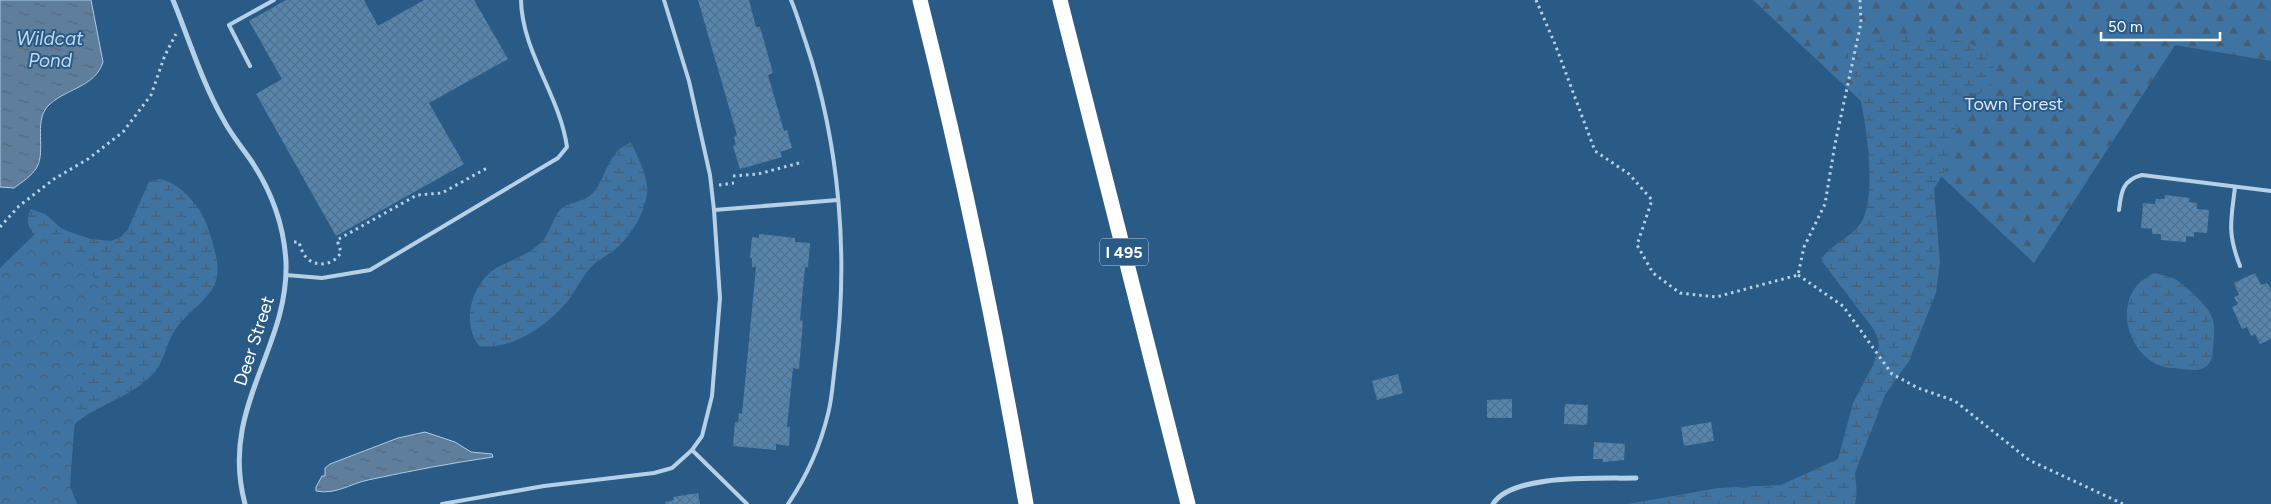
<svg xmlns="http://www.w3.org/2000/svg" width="2271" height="504" font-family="Figtree,sans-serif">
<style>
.forest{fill:url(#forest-firs)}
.wetland{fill:url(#wetland-marsh)}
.park{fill:url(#park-crowns)}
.water{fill:url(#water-ripples);stroke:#aacce7}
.building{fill:url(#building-cross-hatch)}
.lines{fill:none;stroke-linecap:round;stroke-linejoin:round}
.path{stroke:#b5d0e7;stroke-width:3;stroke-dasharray:2.5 4;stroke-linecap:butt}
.service{stroke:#b5d0e7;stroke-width:4}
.minor{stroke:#b5d0e7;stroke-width:5}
.motorway{stroke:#fff;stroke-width:15}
.labels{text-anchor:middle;stroke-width:4;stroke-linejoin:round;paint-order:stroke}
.shield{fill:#2a5a86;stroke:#bfcedb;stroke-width:1}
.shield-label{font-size:16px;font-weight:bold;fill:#fff}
.park-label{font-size:18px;fill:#d8e8f6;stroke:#2a5a86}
.street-label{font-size:18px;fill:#fff;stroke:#2a5a86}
.water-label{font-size:19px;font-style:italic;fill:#c1daef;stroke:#2a5a86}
</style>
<defs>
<pattern id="forest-firs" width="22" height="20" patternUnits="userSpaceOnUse" patternTransform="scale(1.25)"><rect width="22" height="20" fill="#3f74a2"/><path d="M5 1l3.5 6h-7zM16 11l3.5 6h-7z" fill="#465e73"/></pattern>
<pattern id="wetland-marsh" width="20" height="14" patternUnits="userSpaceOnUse" patternTransform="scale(1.25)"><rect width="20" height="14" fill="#3f74a2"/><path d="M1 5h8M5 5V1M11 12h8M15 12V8" fill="none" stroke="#465e73"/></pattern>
<pattern id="park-crowns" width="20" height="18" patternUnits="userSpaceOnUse" patternTransform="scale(1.25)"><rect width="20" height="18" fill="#3f74a2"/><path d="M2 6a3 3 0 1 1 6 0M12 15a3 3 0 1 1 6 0" fill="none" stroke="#465e73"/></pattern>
<pattern id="water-ripples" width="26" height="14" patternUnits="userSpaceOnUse" patternTransform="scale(1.25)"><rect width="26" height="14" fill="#5e7e9c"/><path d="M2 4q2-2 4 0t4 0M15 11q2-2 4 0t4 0" fill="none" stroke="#566878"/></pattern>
<pattern id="building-cross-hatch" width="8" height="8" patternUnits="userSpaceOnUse" patternTransform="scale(1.25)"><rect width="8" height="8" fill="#5686af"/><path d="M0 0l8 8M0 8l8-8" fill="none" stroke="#526f87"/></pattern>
</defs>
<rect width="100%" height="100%" fill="#2a5a86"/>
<path class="forest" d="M1753,0H2271V61L2175,45L2034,263Z"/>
<g class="wetland">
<path d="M1905,35C1935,36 2016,37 1989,90L1979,94L1970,93L1950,142V162L1934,189L1940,262L1936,293L1909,361L1885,395L1855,473L1857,494L1855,504H1628L1718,488L1781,485L1838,459L1853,403L1873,365L1879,346L1877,336L1872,327L1821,260C1833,240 1857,238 1865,214C1875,185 1866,119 1858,89C1856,79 1850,68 1848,60C1847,54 1849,47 1853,42C1861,32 1892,35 1905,35Z"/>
<path d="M631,142C637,157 649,176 647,193C645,212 633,232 619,246C611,254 600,258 592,266C583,275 578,287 570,298C551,323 513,351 479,346C462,324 470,288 492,271C506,261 525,257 538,245C550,236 551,221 560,210C568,202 583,202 591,195C603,183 605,166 616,153C619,148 627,145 631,142Z"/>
<path d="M160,179C180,183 200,206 207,225C213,244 225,273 211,291C201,304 187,314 177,327C166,341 165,362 153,374C133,395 104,403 81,419C73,425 65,432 58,438L35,236C27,226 26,220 31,209L45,214L61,228L70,232L91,239L111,241L121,237L128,229L149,182Z"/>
<path d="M2155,273C2161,275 2167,276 2173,278C2182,282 2207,305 2211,315C2216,325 2214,338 2213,349C2213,358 2210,366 2201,369C2195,371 2187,369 2182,369C2173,368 2164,368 2156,364C2121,345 2114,289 2155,273Z"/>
</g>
<path class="park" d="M42,227L108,291L103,323L87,355L77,391L70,486L77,504H0V268Z"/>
<g class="water">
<path d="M0,0H91L103,62C95,88 63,89 47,107C34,123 46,150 37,167C32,176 22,182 14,188L0,187Z"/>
<path d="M425,432L455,442L471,452L492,454L493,457C451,463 410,471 368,480C349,484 336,495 316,491V487L322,476H325V468L330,464L398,438Z"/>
</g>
<g class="building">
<path d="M286,0H364L378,26L424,0H474L508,59L429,103L464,164L336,236L256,94L282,79L249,21Z"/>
<path d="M698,0H749L756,27H760L773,73L768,75L784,131L787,130L792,148L780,152L782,157L740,169L733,146L736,145L734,137L737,135Z"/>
<path d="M2165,195L2190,198L2189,202L2197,203V209L2209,210L2207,233L2194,232V237L2186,236V242L2161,240V234H2152V229L2141,228L2143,203L2155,204L2156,199H2165Z"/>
<path d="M759,234L795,238V242L810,243L808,267H805L800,320L803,321L799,369L793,368L787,427H790L789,446L776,444V450L733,446L735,422H738L739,413L742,414L756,267H752V258H750L752,237L759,238Z"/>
<path d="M2255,273L2261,285L2267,283L2271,289V339L2260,344L2255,334L2251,336L2247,327L2242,329L2232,307L2238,304L2234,297L2239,295L2234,283Z"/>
<path d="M1398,374L1403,393L1377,400L1372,381Z"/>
<path d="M1512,399V418H1487V400Z"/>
<path d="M1565,404L1588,405L1587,425L1564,424Z"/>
<path d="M1711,422L1714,441L1684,446L1681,427Z"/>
<path d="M1594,442L1625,444L1624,460L1603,462V459H1593Z"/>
<path d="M698,493L700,504H666L665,502L674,500L673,497Z"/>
</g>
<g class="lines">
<g class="path">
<path d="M1536,0L1555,44L1595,151L1629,174L1652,200L1637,245L1653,273L1680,293L1716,297L1798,275L1804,247L1825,204L1835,144L1861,23L1860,0"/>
<path d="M733,176L758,174L803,162"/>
<path d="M719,185L734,183"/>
<path d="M0,227L19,206L54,179L88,159L123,132L151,95L165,55L176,34"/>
<path d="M294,242H299C301,249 303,255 309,260C320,268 336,263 341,252L337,240L417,195L442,193L487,168"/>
<path d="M1798,275L1843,306L1892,374L1918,388L1955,401L2029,460L2123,504"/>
</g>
<g class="service">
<path d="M250,66L229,25L274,0"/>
<path d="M2235,187C2231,221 2227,232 2240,266"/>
<path d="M714,210L838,200"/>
<path d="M2119,210C2121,193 2122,180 2142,175L2271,191"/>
<path d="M286,275L322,278L370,270L558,158L567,147C560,96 522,52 521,0"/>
<path d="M692,450L747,504"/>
<path d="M442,504L544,486L654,473L672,468L692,450L702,436L712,396L720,298L714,210L710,175L689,81L664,0"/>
<path d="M788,504C807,476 820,447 828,414C832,399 833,381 835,365C849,259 840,145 806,43C801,29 797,14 791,0"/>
</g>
<g class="minor">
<path d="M173,0C189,39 202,82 223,119C230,133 241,146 250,159C271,190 284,225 286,262C289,350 219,407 245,504"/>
<path d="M1493,504C1512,473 1602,479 1636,478"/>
</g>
<g class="motorway">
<path d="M920,0C962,167 997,335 1026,504"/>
<path d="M1060,0L1188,504"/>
</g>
</g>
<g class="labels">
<rect class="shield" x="1100" y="238.5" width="48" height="27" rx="4"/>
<g class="shield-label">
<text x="1124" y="258">I 495</text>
</g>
<g class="park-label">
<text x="2014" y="110">Town Forest</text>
</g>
<g class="street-label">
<text transform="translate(254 341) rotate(-72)" y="6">Deer Street</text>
</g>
<g class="water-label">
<text x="50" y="45">Wildcat<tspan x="50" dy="22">Pond</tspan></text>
</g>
</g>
<path d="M2101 32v8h119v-8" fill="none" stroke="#ffffff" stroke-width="2.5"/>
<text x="2108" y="32" font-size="15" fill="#ffffff" stroke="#2a5a86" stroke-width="4" paint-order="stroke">50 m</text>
</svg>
